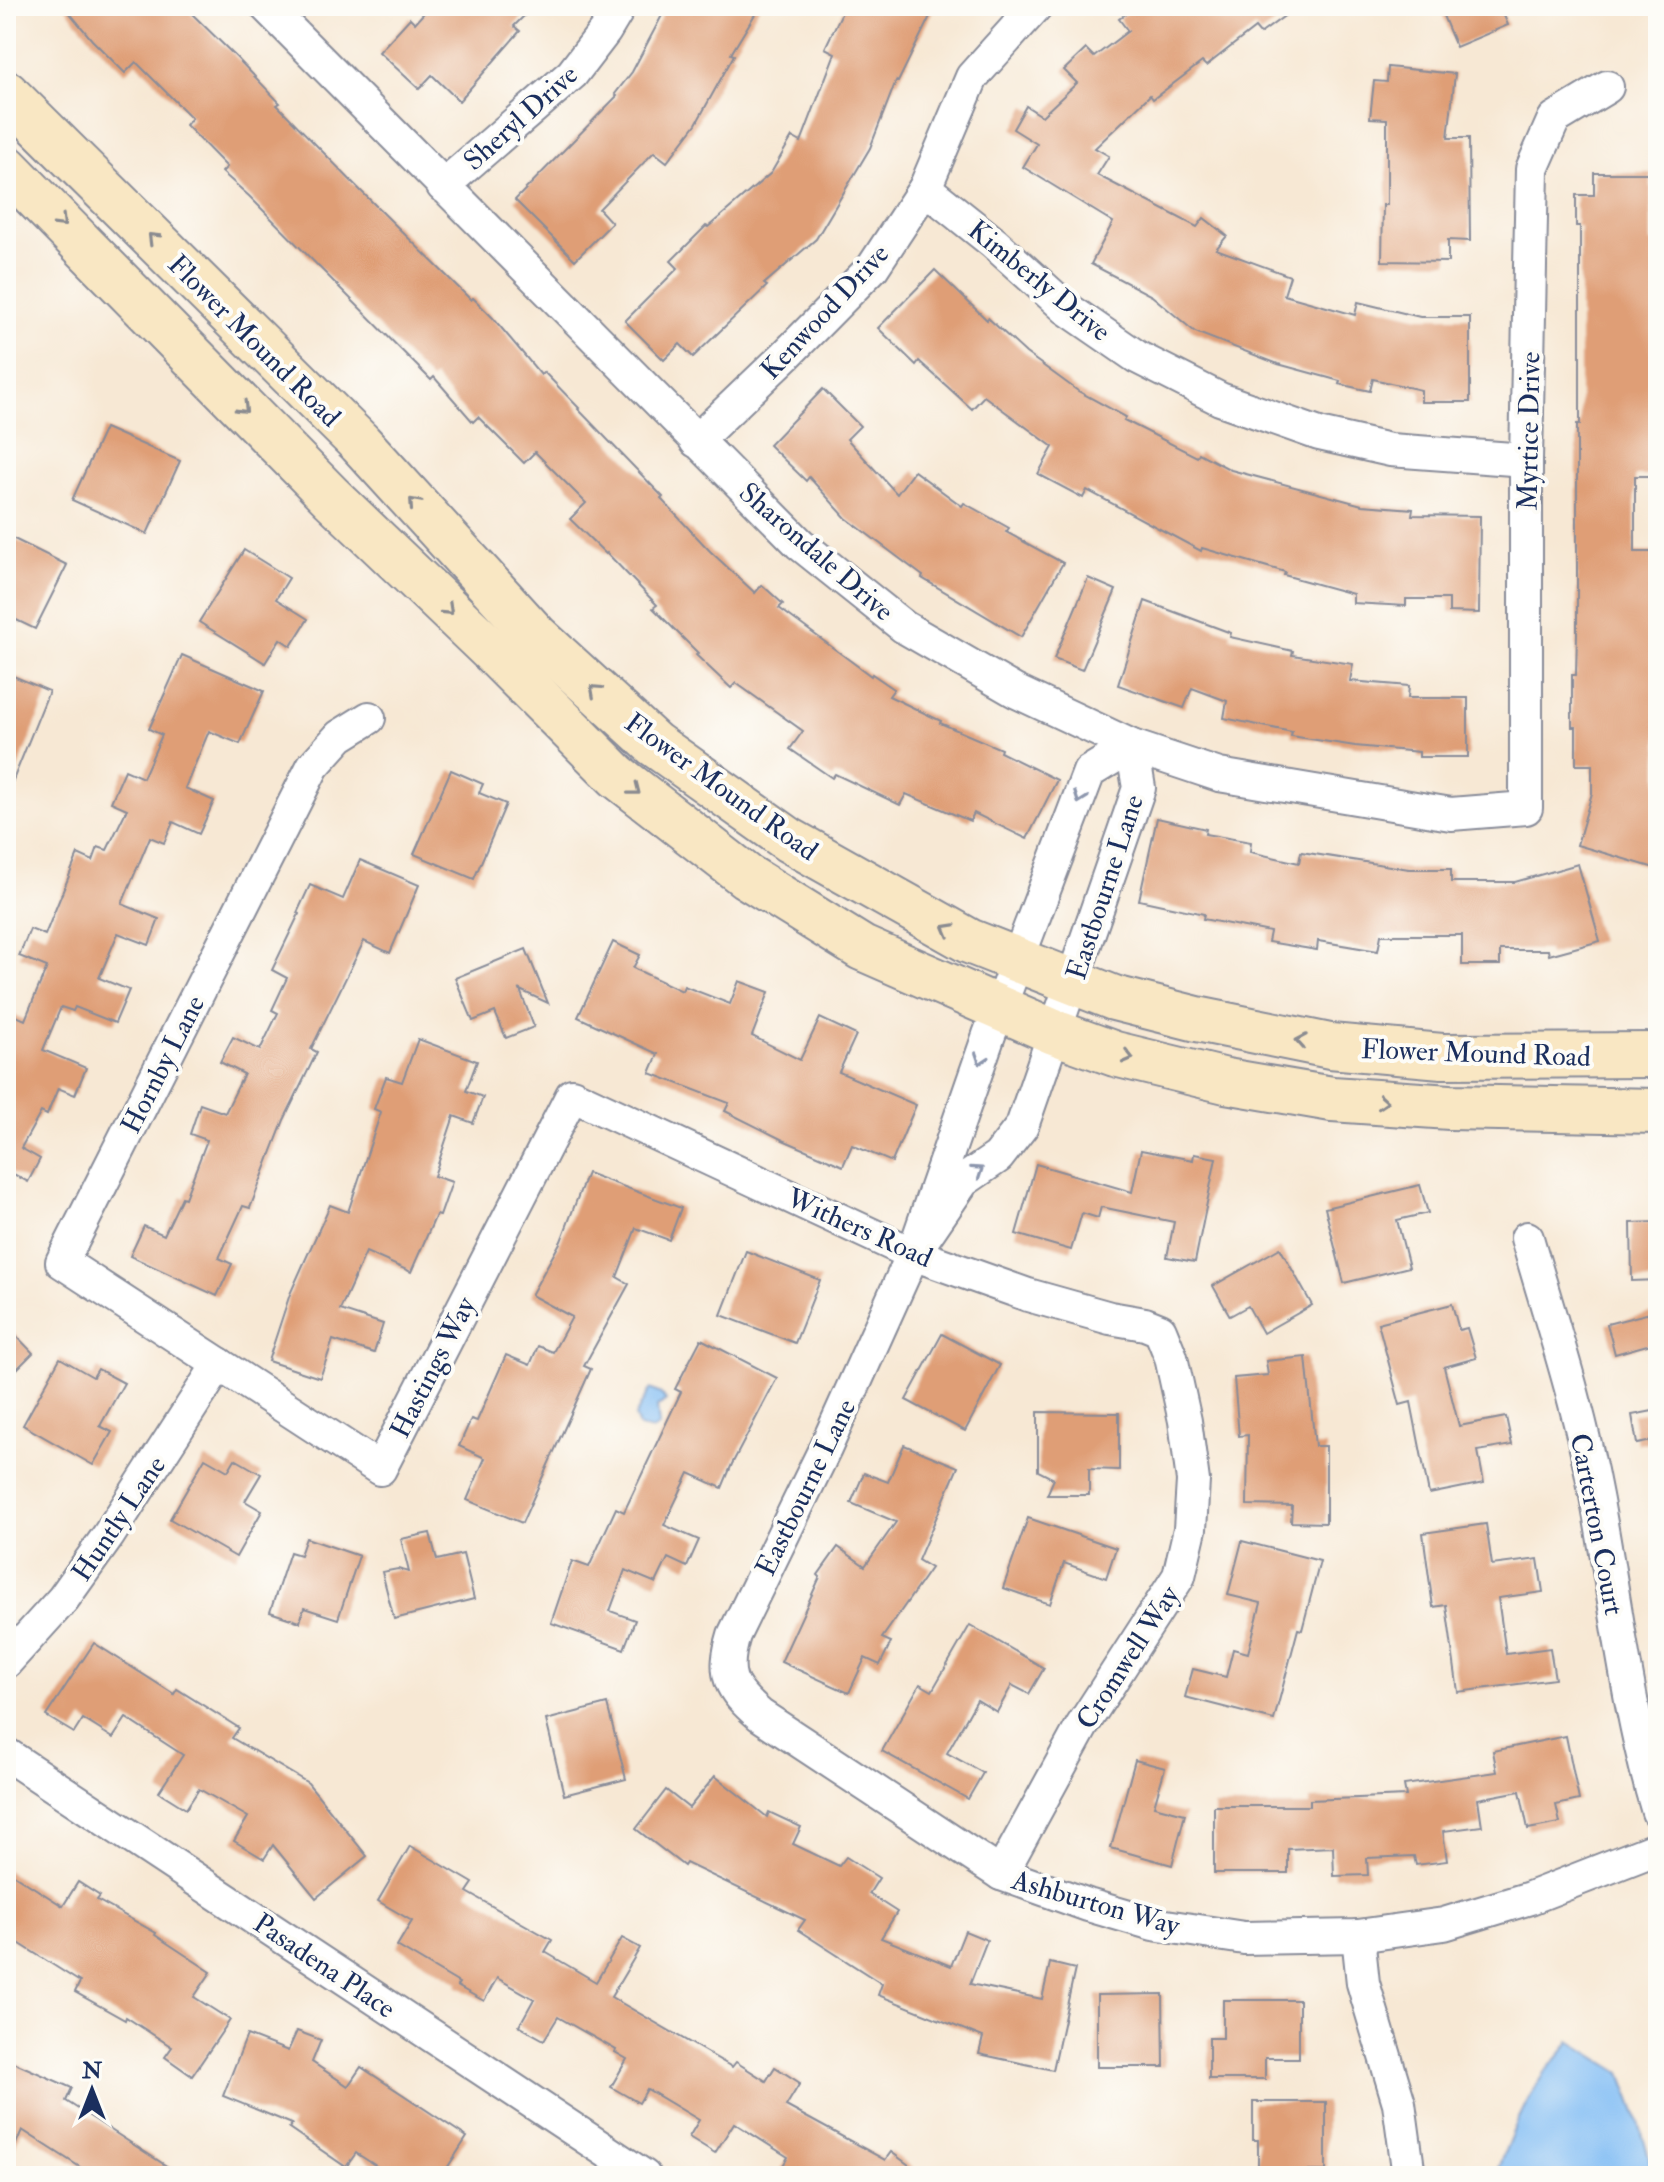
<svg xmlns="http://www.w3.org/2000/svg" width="1664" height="2182" font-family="'IM FELL Double Pica',serif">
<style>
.water{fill:#82bdf4;stroke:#4e76a9;stroke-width:2}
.building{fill:#df9e76}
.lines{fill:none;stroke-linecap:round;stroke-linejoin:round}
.street-casing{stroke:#898c99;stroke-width:36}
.secondary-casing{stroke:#898c99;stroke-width:48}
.street{stroke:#fff;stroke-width:32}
.secondary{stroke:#f9e7c3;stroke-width:44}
.oneway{stroke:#8a8b90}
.oneway2{stroke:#8d97ae}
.labels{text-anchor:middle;stroke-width:8;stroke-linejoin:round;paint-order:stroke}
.street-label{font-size:28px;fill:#1b2f5e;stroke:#fdfcf7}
</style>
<rect width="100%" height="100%" fill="#fdfcf7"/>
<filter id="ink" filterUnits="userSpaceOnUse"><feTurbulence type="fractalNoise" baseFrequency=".0125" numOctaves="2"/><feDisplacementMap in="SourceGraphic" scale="16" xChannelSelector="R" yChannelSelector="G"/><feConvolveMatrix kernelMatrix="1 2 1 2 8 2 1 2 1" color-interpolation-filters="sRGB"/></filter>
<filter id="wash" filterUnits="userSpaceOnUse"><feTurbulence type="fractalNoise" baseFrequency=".006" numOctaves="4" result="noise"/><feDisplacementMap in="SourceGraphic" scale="32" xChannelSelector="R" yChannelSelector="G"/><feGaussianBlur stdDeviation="1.8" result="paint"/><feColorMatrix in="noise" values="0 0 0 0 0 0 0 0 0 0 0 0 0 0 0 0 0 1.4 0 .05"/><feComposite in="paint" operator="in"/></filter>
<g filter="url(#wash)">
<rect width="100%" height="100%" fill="#f7e8d4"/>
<g class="water">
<path d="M650,1389L661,1394L666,1400L657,1407L659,1426L652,1430L639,1427L635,1416Z"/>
<path d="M1570,2041L1621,2073L1637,2115L1654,2176H1495C1509,2141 1522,2106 1543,2075C1552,2062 1563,2054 1570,2041Z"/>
</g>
<g id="blocks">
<g class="building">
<path d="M64,6H184L236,57L280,103L277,105L362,192L471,300L473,298L493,318L541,375L544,372L579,408L578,409L663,497L661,499L710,551L755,593L762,585L783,604L779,608L871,676L872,674L894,689L889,696L941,721L940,723L1001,749L1000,752L1057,780L1027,839L974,813L970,821L906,794L900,805L835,774L832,778L790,749L803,731L736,683L731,688L696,655L698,653L653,608L657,605L607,553L606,554L570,519L586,503L535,452L524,463L478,417L473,422L434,377L431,380L249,196L222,172L227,167L186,125L192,118L136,62L125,73L92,40Z"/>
<path d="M430,6H534L514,26L520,31L459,101L432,75L419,89L379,52L410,18L415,23Z"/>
<path d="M667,6H760L731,54L734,55L696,124L667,162L654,152L599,209L612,223L575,260L515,200L617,96L615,94L632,72Z"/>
<path d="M845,6H935L898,82L896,81L870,148L816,239L764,284L767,286L693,357L680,344L664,360L625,321L678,268L671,261L706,226L708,227L771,173L792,137L801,142L835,53L825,48Z"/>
<path d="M1136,6H1298L1260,34L1255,28L1206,66L1202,62L1153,99L1150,95L1095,148L1109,156L1097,175L1197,227L1204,218L1227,236L1216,249L1290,276L1284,295L1355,315L1358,302L1420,317H1470V402H1421V390L1373,379L1370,391L1339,384L1340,381L1278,364L1195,332L1152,296L1091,264L1113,222L1023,167L1037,144L1013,129L1026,106L1042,116L1077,83L1064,70L1086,49L1094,57L1128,31L1119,19Z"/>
<path d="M1439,6H1500L1508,25L1456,47Z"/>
<path d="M1388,67L1455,74L1448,138H1469L1470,241L1448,240V262L1382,261L1383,205H1387V119L1370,118L1374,81L1387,82Z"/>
<path d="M1594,173H1651V242H1658V354H1654V424H1658V476H1635V552H1658V869L1577,845L1592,793V765H1576V727H1572V675H1576L1577,634V424H1580V226H1576V195H1594Z"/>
<path d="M935,270L987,320L988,318L1026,353L1078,391L1126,417L1124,420L1197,457L1199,453L1231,470L1362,505L1413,509L1412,515L1480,516L1479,613L1449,612V599H1406V606L1353,603V594L1284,575L1285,572L1202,548L1201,551L1087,490L1083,498L1038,474L1053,447L984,396L972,409L919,361L916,365L878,328Z"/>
<path d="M823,389L860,426L847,439L897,494L914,471L962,506L964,503L1009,528L1006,532L1063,563L1021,637L922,578L923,576L846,518L809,477L806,481L769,445Z"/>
<path d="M105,428L180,461L147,534L72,500Z"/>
<path d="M6,535L67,565L35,629L6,615Z"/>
<path d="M244,550L289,578L276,599L308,619L291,646L280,639L265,663L199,622Z"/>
<path d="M1088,578L1116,590L1082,670L1054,659Z"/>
<path d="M1145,601L1231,633L1230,637L1293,651L1292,655L1353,664L1350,681L1409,686L1408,698H1468V757H1419V752L1355,746L1291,736L1292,732L1224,718L1227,701L1192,688L1184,708L1118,685Z"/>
<path d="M182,655L264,691L240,744L209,731L185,788L214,801L199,834L173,822L164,843L150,837L122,904L159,919L149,945L118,933L99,978L129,990L115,1023L75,1007L73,1011L61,1007L43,1050L86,1068L75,1095L58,1088L47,1115L41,1112L21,1148L40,1159L28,1182L8,1171L6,1176V1028L12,1014L25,1020L47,967L19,956L30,929L45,935L78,854L93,861L98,847L107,850L127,809L111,802L125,770L143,778L162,735L149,729Z"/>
<path d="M6,673L49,691L7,795H6Z"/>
<path d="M451,770L483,784L479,793L506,804L474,879L414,854Z"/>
<path d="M1157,818L1206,829L1205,834L1251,842L1250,852L1299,863L1301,852L1409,869H1451V882H1515L1578,864L1600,941L1549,955L1548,950H1500V965H1462V935H1381L1378,951L1318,941L1317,950L1268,942L1270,932L1203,919L1204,914L1139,900Z"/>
<path d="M360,860L419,885L390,953L364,941L311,1049L317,1052L284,1120L250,1208L243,1206L219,1258L232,1264L217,1296L130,1256L144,1226L164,1235L182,1197L185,1198L207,1140L190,1134L200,1104L225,1113L244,1074L220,1062L233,1037L260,1050L278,1013L272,1010L287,978L272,970L299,914L297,913L310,885L343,899Z"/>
<path d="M613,942L640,955L633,968L682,991L684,986L730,1004L739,981L769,992L752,1036L800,1060L820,1018L856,1035L839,1072L916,1105L892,1162L852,1145L843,1166L783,1140L725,1111L729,1103L650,1073L658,1054L578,1017Z"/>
<path d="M526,949L548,1003L520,990L534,1027L506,1038L495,1012L473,1021L455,978Z"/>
<path d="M418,1039L477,1061L466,1091L483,1097L473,1123L454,1116L434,1176L452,1182L440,1216L436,1215L411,1272L366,1252L340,1310L383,1324L374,1353L333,1340L320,1378L268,1361L290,1294L330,1205L348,1212L381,1112L374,1109L386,1077L402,1082Z"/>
<path d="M1141,1150L1193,1160L1194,1154L1216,1158L1195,1262L1167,1257L1174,1222L1101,1207L1098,1218L1082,1213L1071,1250L1016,1234L1036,1164L1132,1192Z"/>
<path d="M587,1173L681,1208L669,1240L636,1228L617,1277L629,1284L584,1366L591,1369L522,1523L467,1500L485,1458L459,1446L471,1419L477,1421L506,1355L530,1365L538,1346L553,1352L572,1317L531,1295L561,1241Z"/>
<path d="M1420,1185L1428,1213L1397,1220L1409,1267L1344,1283L1325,1208Z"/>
<path d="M1658,1222V1280L1632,1281L1631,1223Z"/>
<path d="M1280,1248L1312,1305L1263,1333L1248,1306L1230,1316L1213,1286Z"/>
<path d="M746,1251L820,1280L795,1343L721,1315Z"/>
<path d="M1452,1304L1459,1330L1467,1328L1476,1358L1444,1367L1459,1426L1506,1417L1512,1445L1478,1451L1484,1483L1429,1494L1411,1402L1400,1405L1378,1323Z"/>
<path d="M1658,1311V1342L1615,1354L1607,1324Z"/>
<path d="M6,1325L33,1353L6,1380Z"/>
<path d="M942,1334L1000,1365L965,1431L906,1400Z"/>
<path d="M701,1339L777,1378L732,1464L722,1488L689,1473L664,1525L699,1540L687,1567L668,1558L656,1583L625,1570L610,1611L635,1620L624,1649L551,1623L572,1561L589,1567L616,1508L624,1512L681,1392L675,1389Z"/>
<path d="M1306,1357L1315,1446H1326V1523L1291,1522L1292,1506L1247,1505L1248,1435L1239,1436L1234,1378L1268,1375L1266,1361Z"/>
<path d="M60,1358L93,1377L98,1369L124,1383L100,1426L112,1432L93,1465L23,1425Z"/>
<path d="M1658,1410V1440L1637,1444L1632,1415Z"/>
<path d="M1038,1412L1119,1413V1470L1089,1469V1495H1047L1054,1479L1038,1471Z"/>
<path d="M904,1445L958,1467L918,1560L931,1568L882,1638L891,1642L880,1665L865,1658L849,1693L781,1662L820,1577L818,1575L838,1547L865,1566L896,1522L851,1503L864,1473L888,1482Z"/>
<path d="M205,1458L228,1471L235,1459L261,1474L245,1501L262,1511L236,1557L170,1519Z"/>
<path d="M1028,1518L1116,1548L1106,1578L1064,1563L1050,1604L1003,1588Z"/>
<path d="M1486,1524L1492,1565L1538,1559L1543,1592L1498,1598L1506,1654L1550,1648L1555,1679L1458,1692L1446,1605L1433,1607L1423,1533Z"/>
<path d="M430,1533L437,1560L463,1554L474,1599L394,1619L382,1572L398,1569L409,1572L401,1539Z"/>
<path d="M306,1538L359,1556L338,1619L304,1608L300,1622L270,1612L290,1552L300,1555Z"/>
<path d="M1242,1541L1320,1561L1302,1630L1298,1629L1274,1720L1185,1697L1193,1669L1226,1677L1233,1649L1248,1653L1261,1603L1228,1595Z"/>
<path d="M970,1625L1044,1668L1029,1694L1012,1685L997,1712L977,1700L947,1753L983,1773L968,1799L882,1751L920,1684L932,1691Z"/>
<path d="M94,1643L174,1694L177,1689L239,1728L232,1738L308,1783L367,1856L316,1898L273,1845L264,1859L234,1841L248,1817L199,1789L186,1809L159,1792L183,1755L126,1718L113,1738L83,1719L74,1733L46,1716Z"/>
<path d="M607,1704L626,1779L564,1795L546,1720Z"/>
<path d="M1566,1736L1579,1800L1556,1805L1560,1823L1528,1829L1520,1791L1478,1799L1482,1826L1443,1831L1447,1861L1416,1865L1414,1856L1367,1858L1368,1875L1334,1876L1333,1847L1288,1849V1873H1214V1806H1310V1800L1406,1796L1404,1785L1497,1772L1493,1751Z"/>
<path d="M1135,1760L1165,1768L1154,1806L1185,1814L1172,1865L1111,1848Z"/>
<path d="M715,1776L767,1817L769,1812L801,1827L793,1844L839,1866L846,1857L879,1878L869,1894L897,1912L881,1938L951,1966L965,1931L987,1940L970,1984L1042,1999L1050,1963L1075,1969L1053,2070L979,2054L983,2037L878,1995L882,1984L798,1930L805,1920L686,1863L684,1866L636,1829L666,1790L689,1808Z"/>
<path d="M410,1846L473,1883L467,1892L552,1940L545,1952L596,1982L622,1938L640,1948L611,1997L732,2067L736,2062L766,2081L775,2067L800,2083L786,2106L885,2160L891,2152L924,2176H777L788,2157L734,2123L715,2153L689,2137L699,2120L647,2089L639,2103L611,2087L627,2059L615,2052L616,2050L558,2017L544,2040L519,2026L534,1999L497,1978L484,2001L457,1986L459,1983L397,1946L412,1921L378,1901Z"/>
<path d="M6,1870L63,1906L78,1882L100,1896L97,1900L156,1933L155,1935L211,1972L194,1997L230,2020L192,2076L165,2057L172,2047L126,2017L125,2020L75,1992L80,1982L6,1935Z"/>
<path d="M1163,1994L1164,2067H1097V1995Z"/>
<path d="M1223,2000H1299V2058H1265V2079H1209V2038H1223Z"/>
<path d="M297,2031L321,2040L312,2062L348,2086L361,2067L467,2137L442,2176H392L356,2153L346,2167L289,2128L292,2124L223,2096L247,2035L288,2051Z"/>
<path d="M6,2059L72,2088L66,2101L182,2176H94L22,2130L6,2167Z"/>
<path d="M1253,2102H1326V2171H1258V2140H1253Z"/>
</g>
</g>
</g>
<g filter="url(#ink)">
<use href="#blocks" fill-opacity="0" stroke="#898c99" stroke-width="2"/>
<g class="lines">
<defs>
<g id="street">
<path d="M266,6L800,544L904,627L1015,691L1132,746L1219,775L1451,814L1526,808V460L1532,169L1554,119L1607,87"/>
<path d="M443,186L572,74L605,31L620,6"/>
<path d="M925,188L994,243L1066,308L1137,357L1220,399L1319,434L1390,450L1526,460"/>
<path d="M696,441L786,355L873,267L925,188L972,77L1036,6"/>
<path d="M369,718L340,736L313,766L62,1262L380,1469L572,1095L913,1254L1028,1295L1110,1318L1145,1324L1160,1330L1171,1357L1185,1421L1193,1481L1190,1529L1179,1576L1082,1726L1001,1874"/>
<path d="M1527,1238C1552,1324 1580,1409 1596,1496C1616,1601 1627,1709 1658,1812"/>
<path d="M913,1254L963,1181L998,1157L1022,1126L1139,788L1132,746L1089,772L989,1035L913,1254L825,1449L734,1635C722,1675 729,1688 760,1715L1001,1874L1088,1905L1153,1924L1244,1938L1358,1936L1444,1924L1530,1898L1658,1848"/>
<path d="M6,1662L63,1599L108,1536L219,1364"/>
<path d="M6,1754L644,2176"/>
<path d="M1358,1936L1363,1983L1399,2103L1409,2176"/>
</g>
<g id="secondary">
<path d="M6,93L360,443L536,636L654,744L789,840L969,941L1114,998L1197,1019L1330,1046L1442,1056L1658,1055"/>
<path d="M6,167L331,497L494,653L617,776L746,876L862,948L1054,1032L1115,1054L1226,1081L1332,1099L1450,1107L1658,1111"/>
</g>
</defs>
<use href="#street" class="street-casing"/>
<use href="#secondary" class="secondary-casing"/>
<use href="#street" class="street"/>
<use href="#secondary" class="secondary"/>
</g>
<defs><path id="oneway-chevron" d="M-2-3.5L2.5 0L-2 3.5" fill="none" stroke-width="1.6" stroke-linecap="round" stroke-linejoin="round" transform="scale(2)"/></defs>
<g class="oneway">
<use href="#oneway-chevron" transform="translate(61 222) rotate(45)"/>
<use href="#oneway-chevron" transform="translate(153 238) rotate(-135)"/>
<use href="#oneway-chevron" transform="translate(243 408) rotate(45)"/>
<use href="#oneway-chevron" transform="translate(414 503) rotate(-132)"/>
<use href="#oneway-chevron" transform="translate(448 610) rotate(43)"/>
<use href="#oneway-chevron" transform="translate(595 690) rotate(-138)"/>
<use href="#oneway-chevron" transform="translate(635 790) rotate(38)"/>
<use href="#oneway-chevron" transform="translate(948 929) rotate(-151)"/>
<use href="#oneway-chevron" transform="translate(1301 1041) rotate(-170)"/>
<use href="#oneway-chevron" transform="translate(1128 1057) rotate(14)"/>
<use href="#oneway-chevron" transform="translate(1383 1102) rotate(4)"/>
</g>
<g class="oneway2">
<use href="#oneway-chevron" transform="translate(1080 798) rotate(110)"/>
<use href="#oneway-chevron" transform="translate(981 1059) rotate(109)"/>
<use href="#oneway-chevron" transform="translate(978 1171) rotate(-34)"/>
</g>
</g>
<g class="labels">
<g class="street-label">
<text transform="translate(520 117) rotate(-42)" y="10">Sheryl Drive</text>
<text transform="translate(1040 280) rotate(39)" y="10">Kimberly Drive</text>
<text transform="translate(824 311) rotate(-47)" y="10">Kenwood Drive</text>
<text transform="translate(255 340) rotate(45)" y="10">Flower Mound Road</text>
<text transform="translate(1528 431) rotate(-89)" y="10">Myrtice Drive</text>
<text transform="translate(817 551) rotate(41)" y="10">Sharondale Drive</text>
<text transform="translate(722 786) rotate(36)" y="10">Flower Mound Road</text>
<text transform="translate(1104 887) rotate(-72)" y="10">Eastbourne Lane</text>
<text transform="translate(1476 1052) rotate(2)" y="10">Flower Mound Road</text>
<text transform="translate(162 1064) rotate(-63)" y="10">Hornby Lane</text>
<text transform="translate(860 1227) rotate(24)" y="10">Withers Road</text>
<text transform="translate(432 1367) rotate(-63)" y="10">Hastings Way</text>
<text transform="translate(805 1487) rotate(-64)" y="10">Eastbourne Lane</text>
<text transform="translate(118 1518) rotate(-56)" y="10">Huntly Lane</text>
<text transform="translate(1598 1524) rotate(79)" y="10">Carterton Court</text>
<text transform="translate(1127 1657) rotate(-57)" y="10">Cromwell Way</text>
<text transform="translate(1096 1902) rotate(16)" y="10">Ashburton Way</text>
<text transform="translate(325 1965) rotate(34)" y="10">Pasadena Place</text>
</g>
</g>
<rect width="1664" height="2182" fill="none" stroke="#fdfcf7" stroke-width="32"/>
<g transform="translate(92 2090)" stroke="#fdfcf7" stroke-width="6" paint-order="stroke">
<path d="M0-6L14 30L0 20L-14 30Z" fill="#1b2f5e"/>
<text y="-12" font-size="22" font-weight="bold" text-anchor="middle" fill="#1b2f5e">N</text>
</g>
</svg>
